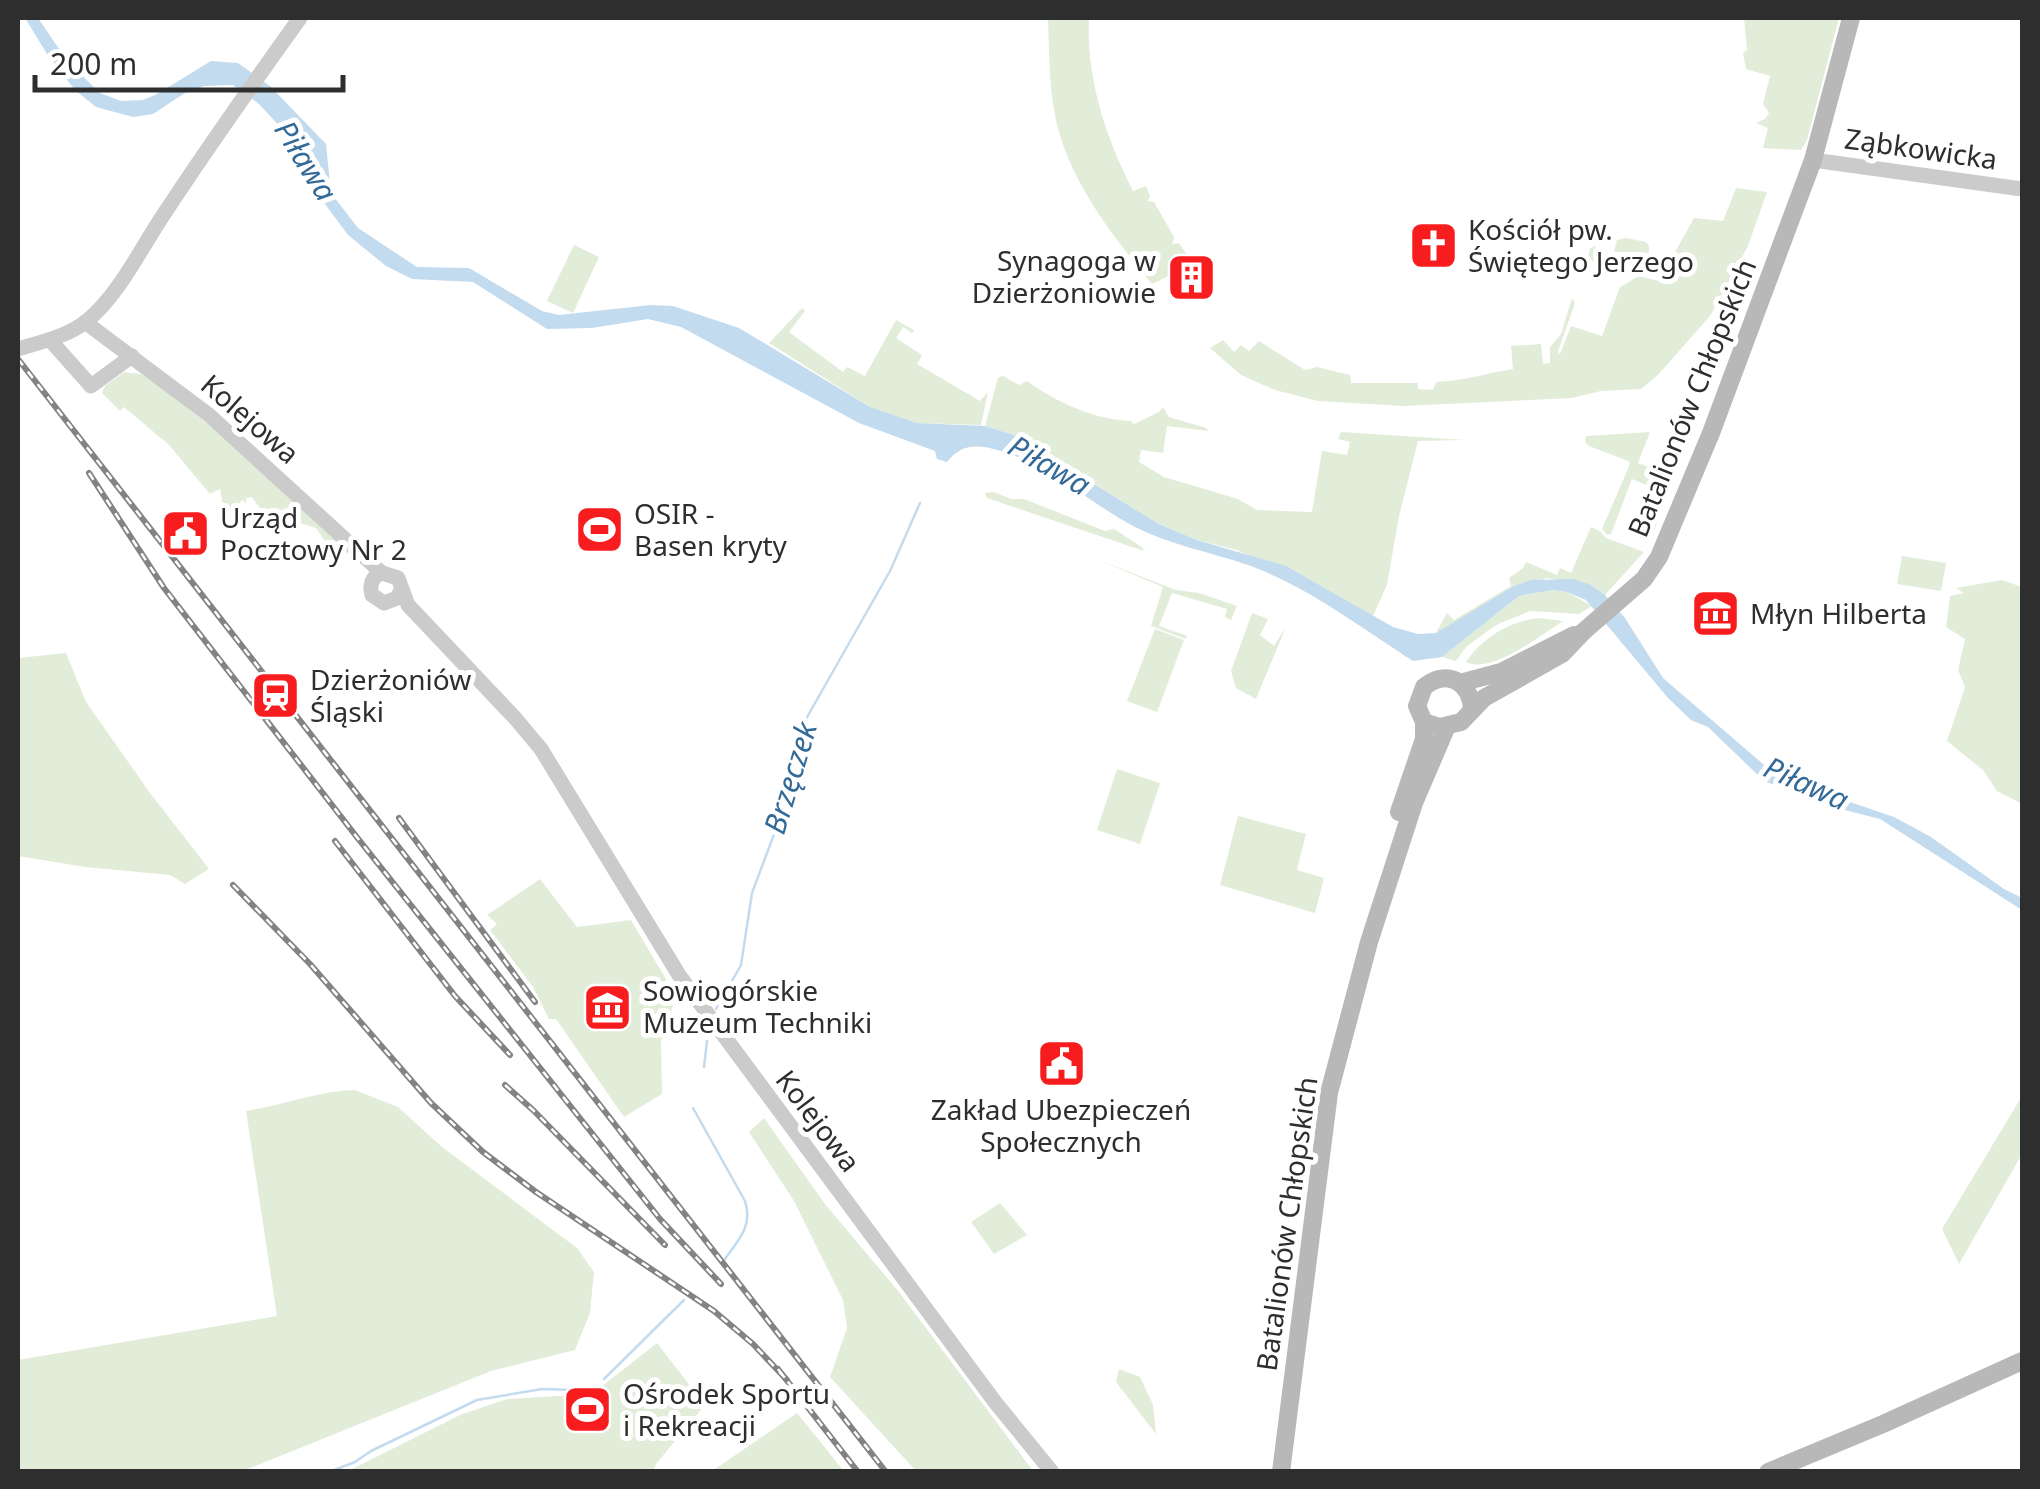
<svg xmlns="http://www.w3.org/2000/svg" width="2040" height="1489" font-family="'Noto Sans',sans-serif">
<style>
.green{fill:#e2edd9}
.water{fill:#c3dbef}
.lines{fill:none;stroke-linecap:round;stroke-linejoin:round}
.stream{stroke:#c3dbef;stroke-width:2.5}
.tertiary{stroke:#cbcbcb;stroke-width:15}
.secondary{stroke:#b8b8b8;stroke-width:18}
.rail-casing{stroke:#838383;stroke-width:6}
.rail{stroke:#fff;stroke-width:2.5;stroke-dasharray:8;stroke-linecap:butt}
.labels{text-anchor:middle;stroke-width:10;stroke-linejoin:round;paint-order:stroke}
.street-label{font-size:28px;fill:#2e2e2e;stroke:#fff}
.poi-label{font-size:28px;fill:#2e2e2e;stroke:#fff;text-anchor:start}
.water-label{font-size:30px;font-style:italic;fill:#346a98;stroke:#fff}
</style>
<rect width="100%" height="100%" fill="#fff"/>
<g class="green">
<path d="M1048,18H1089C1086,75 1104,134 1133,191L1146,186L1150,196L1148,201L1154,202L1174,237L1172,244L1179,243L1191,261L1186,265L1179,261L1172,267L1175,273L1152,284C1111,234 1065,176 1054,110C1049,80 1049,48 1048,18Z"/>
<path d="M1744,18H1839L1807,140L1801,150L1763,148L1768,128L1756,123L1765,119L1769,113L1763,104L1770,76L1746,69L1743,53L1747,50Z"/>
<path d="M1736,188L1767,192L1748,246L1710,316L1658,375L1641,389L1601,391L1572,398L1403,406L1318,401L1275,390L1241,375L1210,348L1223,340L1234,352L1241,345L1249,351L1259,341L1305,370L1317,367L1350,375L1351,383H1418V389L1433,390L1436,382C1464,381 1487,373 1513,369L1511,346L1541,344L1543,364L1550,363V347L1561,334L1572,298L1575,303L1558,352L1560,354L1571,326L1602,336L1620,287L1639,276L1659,281L1694,218L1723,221Z"/>
<path d="M1626,238L1646,242L1649,246V255L1634,271L1591,261L1588,257L1590,248L1596,246L1593,256L1618,265L1621,253L1614,251L1617,240Z"/>
<path d="M574,245L599,257L573,313L547,301Z"/>
<path d="M802,308L805,311L789,332L843,372L847,367L865,376L896,320L914,330L912,333L903,327L896,338L922,355L917,364L980,401L988,392L981,425L917,423L888,415L870,407L769,343Z"/>
<path d="M124,372L141,374L154,382L210,426L360,557L353,559L341,548L342,554L333,553L316,528L300,523L296,518L292,520L289,516L287,521L273,512L264,514L252,497L246,498V504L243,500L240,502L242,507L237,506V516L233,518L223,506L220,489L210,494L169,445L124,407L120,411L102,393L105,386Z"/>
<path d="M1003,376L1019,385L1027,381C1056,402 1095,420 1131,421L1134,424L1159,412L1163,407L1169,417L1206,428L1209,431L1167,426L1163,453L1141,450L1139,462L1164,477L1238,499L1257,510L1312,512L1322,451L1347,455L1350,442L1338,439L1341,432L1465,440L1418,441L1399,516L1387,585L1373,616L1237,550L1197,540L1159,524L1014,435L985,426L998,378Z"/>
<path d="M1650,432L1638,463L1675,477L1655,528L1651,529L1662,492L1632,479L1611,534L1607,535L1602,529L1630,464L1628,461L1589,446L1585,442L1586,436Z"/>
<path d="M994,492L1011,499H1024L1105,531L1114,529L1142,547L1144,551L987,498L985,493Z"/>
<path d="M1591,527L1600,531L1606,538L1644,552L1605,595L1591,585L1546,578L1436,633L1447,613L1454,620L1511,586L1509,578L1523,568L1526,562L1557,575L1560,568L1571,573Z"/>
<path d="M1902,556L1946,563L1941,591L1897,584Z"/>
<path d="M1096,559L1176,590L1199,593L1237,606L1231,620L1225,617L1227,609L1172,593L1159,626L1187,636L1186,639L1151,626L1163,587Z"/>
<path d="M2002,580L2022,587V804L1997,791L1983,770L1947,741L1965,687L1958,670L1965,639L1946,627L1950,596L1964,593L1956,588Z"/>
<path d="M1553,590L1567,592L1592,606L1579,614L1530,611L1496,625L1466,647L1456,661L1442,657L1519,596Z"/>
<path d="M1252,613L1268,619L1260,635L1274,646L1286,627L1256,699L1236,688L1231,671Z"/>
<path d="M1539,618L1563,621C1541,635 1491,675 1466,662C1482,638 1510,621 1539,618Z"/>
<path d="M1155,629L1184,640L1157,712L1127,701Z"/>
<path d="M66,653L86,702L150,793L209,869L185,884L170,875L85,867L18,856V658Z"/>
<path d="M1117,769L1160,783L1140,844L1097,830Z"/>
<path d="M1238,816L1306,834L1297,870L1324,878L1315,913L1220,885Z"/>
<path d="M540,879L577,927L631,920L676,996L661,1041L662,1094L624,1117L556,1019H549L533,987L490,930L497,924L487,915Z"/>
<path d="M355,1090L398,1107L442,1147L577,1248L594,1272L590,1313L575,1350L491,1371L243,1471H18V1360L277,1316L246,1111C283,1105 318,1091 355,1090Z"/>
<path d="M2022,1096V1154L1959,1264L1942,1229Z"/>
<path d="M764,1118L825,1204L899,1292L1033,1471H916L830,1377L847,1328L843,1300L794,1201L749,1132Z"/>
<path d="M1000,1203L1027,1235L994,1254L971,1222Z"/>
<path d="M657,1343L705,1405L656,1464L654,1471H348L460,1415L507,1399L592,1394Z"/>
<path d="M1119,1369L1140,1377L1153,1405L1156,1434L1116,1382Z"/>
<path d="M797,1413L844,1471H712Z"/>
</g>
<path class="water" d="M25,18H38L68,62L100,93L121,101L143,100L157,94L211,61L238,63L270,86L326,144L331,193L358,228L417,267L469,268L542,311L559,315L651,305L673,306L739,328L870,407L917,423L985,426L1014,435L1159,524L1197,540L1286,566L1393,627L1418,634L1436,633L1514,586L1531,580L1574,579L1591,585L1605,595L1625,618L1663,678L1770,770L1818,791L1894,817L1931,837L2004,889L2022,898V910L1880,819L1837,808L1764,781L1708,727L1691,720L1668,698L1586,600L1567,592L1553,590L1519,596L1442,657L1413,661C1362,628 1312,590 1256,568C1214,552 1174,547 1133,526C1090,503 1049,465 1001,451C979,444 961,443 947,462L937,459L935,451L859,423L681,327L648,319L592,328L547,329L473,282L412,279L386,266L348,235L293,161L283,130L259,104L233,85L204,86L185,93L153,114L133,117L96,107L75,90L47,54Z"/>
<g class="lines">
<g class="stream">
<path d="M716,1009L741,965L752,893L782,813L787,773L802,726L890,571L920,503"/>
<path d="M704,1067L707,1041"/>
<path d="M693,1108L745,1201C753,1226 739,1239 725,1259"/>
<path d="M604,1379L684,1300"/>
<path d="M329,1472L355,1462L371,1451L477,1400L542,1389L574,1390L594,1387"/>
</g>
<g class="tertiary">
<path d="M1813,160L2022,189"/>
<path d="M85,322L209,415L382,573"/>
<path d="M50,340L91,386L132,356"/>
<path d="M18,349C41,342 69,336 88,320C120,293 141,248 164,214C208,147 254,82 300,18"/>
<path d="M401,590L397,598L384,603L372,595C369,585 372,576 382,573L398,578L408,605L515,718L541,749L679,975L995,1402L1052,1472"/>
</g>
<g class="secondary">
<path d="M1460,683L1501,672L1574,635"/>
<path d="M1424,722L1440,727L1461,722L1484,698L1562,654L1584,631L1644,579L1659,557L1711,433L1813,160L1851,18"/>
<path d="M1399,812L1424,739V722L1417,706L1424,687C1447,668 1471,682 1472,710"/>
<path d="M1281,1472L1329,1093L1369,942L1414,803L1447,726"/>
<path d="M1768,1472L1883,1424L2022,1361"/>
</g>
<defs>
<g id="rail">
<path d="M18,359L886,1472"/>
<path d="M89,473L164,588L356,836L660,1219L721,1284"/>
<path d="M399,818L535,1002"/>
<path d="M335,841L455,996L510,1055"/>
<path d="M233,885L310,964L431,1103L483,1152L536,1192L714,1311L753,1344L787,1380"/>
<path d="M505,1085L533,1110L665,1245"/>
<path d="M778,1369L858,1472"/>
</g>
</defs>
<use href="#rail" class="rail-casing"/>
<use href="#rail" class="rail"/>
</g>
<defs>
<symbol id="church-square" viewBox="-11 -11 22 22"><rect x="-9" y="-9" width="18" height="18" rx="4" fill="#f71d1e" stroke="#fff"/><path d="M-1.2-6h2.4v3.5h3.3v2.4h-3.3V6h-2.4V-.1h-3.3v-2.4h3.3Z" fill="#fff"/></symbol>
<symbol id="building-square" viewBox="-11 -11 22 22"><rect x="-9" y="-9" width="18" height="18" rx="4" fill="#f71d1e" stroke="#fff"/><path d="M-4-6H4V6H1V3H-1V6H-4ZM-2.5-4.3h1.7v1.8h-1.7ZM.8-4.3h1.7v1.8H.8ZM-2.5-1h1.7V.8h-1.7ZM.8-1h1.7V.8H.8Z" fill="#fff"/></symbol>
<symbol id="stadium-square" viewBox="-11 -11 22 22"><rect x="-9" y="-9" width="18" height="18" rx="4" fill="#f71d1e" stroke="#fff"/><path d="M0-5a6.5 5 0 1 0 0 10a6.5 5 0 1 0 0-10ZM-3.5-1.8h7v3.6h-7Z" fill="#fff"/></symbol>
<symbol id="civic-square" viewBox="-11 -11 22 22"><rect x="-9" y="-9" width="18" height="18" rx="4" fill="#f71d1e" stroke="#fff"/><path d="M-.6-6.5H3V-4.5H.6V-3L4-1V1h2V6H-6V1h2V-1L-.6-3ZM-1.2 2.5V6h2.4V2.5Z" fill="#fff"/></symbol>
<symbol id="museum-square" viewBox="-11 -11 22 22"><rect x="-9" y="-9" width="18" height="18" rx="4" fill="#f71d1e" stroke="#fff"/><path d="M0-6L6-3V-2H-6V-3ZM-5-1h2V3h-2ZM-1-1h2V3h-2ZM3-1h2V3H3ZM-6 4H6V6H-6Z" fill="#fff"/></symbol>
<symbol id="station-square" viewBox="-11 -11 22 22"><rect x="-9" y="-9" width="18" height="18" rx="4" fill="#f71d1e" stroke="#fff"/><path d="M-3-6H3Q5-6 5-4V2Q5 4 3 4L4.5 6H3L1.5 4h-3L-3 6H-4.5L-3 4Q-5 4-5 2V-4Q-5-6-3-6ZM-3.5-4v3h7v-3ZM-3.5 1v1.5H-2V1ZM2 1v1.5H3.5V1Z" fill="#fff"/></symbol>
</defs>
<g fill-rule="evenodd">
<use href="#church-square" x="1406" y="218" width="55" height="55"/>
<use href="#building-square" x="1164" y="250" width="55" height="55"/>
<use href="#stadium-square" x="572" y="502" width="55" height="55"/>
<use href="#civic-square" x="158" y="506" width="55" height="55"/>
<use href="#museum-square" x="1688" y="586" width="55" height="55"/>
<use href="#station-square" x="248" y="668" width="55" height="55"/>
<use href="#museum-square" x="580" y="980" width="55" height="55"/>
<use href="#civic-square" x="1034" y="1036" width="55" height="55"/>
<use href="#stadium-square" x="560" y="1382" width="55" height="55"/>
</g>
<g class="labels">
<g class="street-label">
<text transform="translate(1921 149) rotate(8)" y="10">Ząbkowicka</text>
<text transform="translate(1692 398) rotate(-68)" y="10">Batalionów Chłopskich</text>
<text transform="translate(250 419) rotate(41)" y="10">Kolejowa</text>
<text transform="translate(818 1121) rotate(53)" y="10">Kolejowa</text>
<text transform="translate(1287 1224) rotate(-82)" y="10">Batalionów Chłopskich</text>
</g>
<g class="poi-label">
<text x="1468" y="240">Kościół pw.<tspan x="1468" dy="32">Świętego Jerzego</tspan></text>
<text x="1156" y="271" text-anchor="end">Synagoga w<tspan x="1156" dy="32">Dzierżoniowie</tspan></text>
<text x="634" y="524">OSIR -<tspan x="634" dy="32">Basen kryty</tspan></text>
<text x="220" y="528">Urząd<tspan x="220" dy="32">Pocztowy Nr 2</tspan></text>
<text x="1750" y="624">Młyn Hilberta</text>
<text x="310" y="690">Dzierżoniów<tspan x="310" dy="32">Śląski</tspan></text>
<text x="643" y="1001">Sowiogórskie<tspan x="643" dy="32">Muzeum Techniki</tspan></text>
<text x="1061" y="1120" text-anchor="middle">Zakład Ubezpieczeń<tspan x="1061" dy="32">Społecznych</tspan></text>
<text x="623" y="1404">Ośrodek Sportu<tspan x="623" dy="32">i Rekreacji</tspan></text>
</g>
<g class="water-label">
<text transform="translate(305 161) rotate(58)" y="10">Piława</text>
<text transform="translate(1049 466) rotate(30)" y="10">Piława</text>
<text transform="translate(791 778) rotate(-73)" y="10">Brzęczek</text>
<text transform="translate(1806 784) rotate(24)" y="10">Piława</text>
</g>
</g>
<rect width="2040" height="1489" fill="none" stroke="#2e2e2e" stroke-width="40"/>
<path d="M35 75v15h308v-15" fill="none" stroke="#2e2e2e" stroke-width="5"/>
<text x="50" y="75" font-size="30" fill="#2e2e2e" stroke="#ffffff" stroke-width="8" paint-order="stroke">200 m</text>
</svg>
